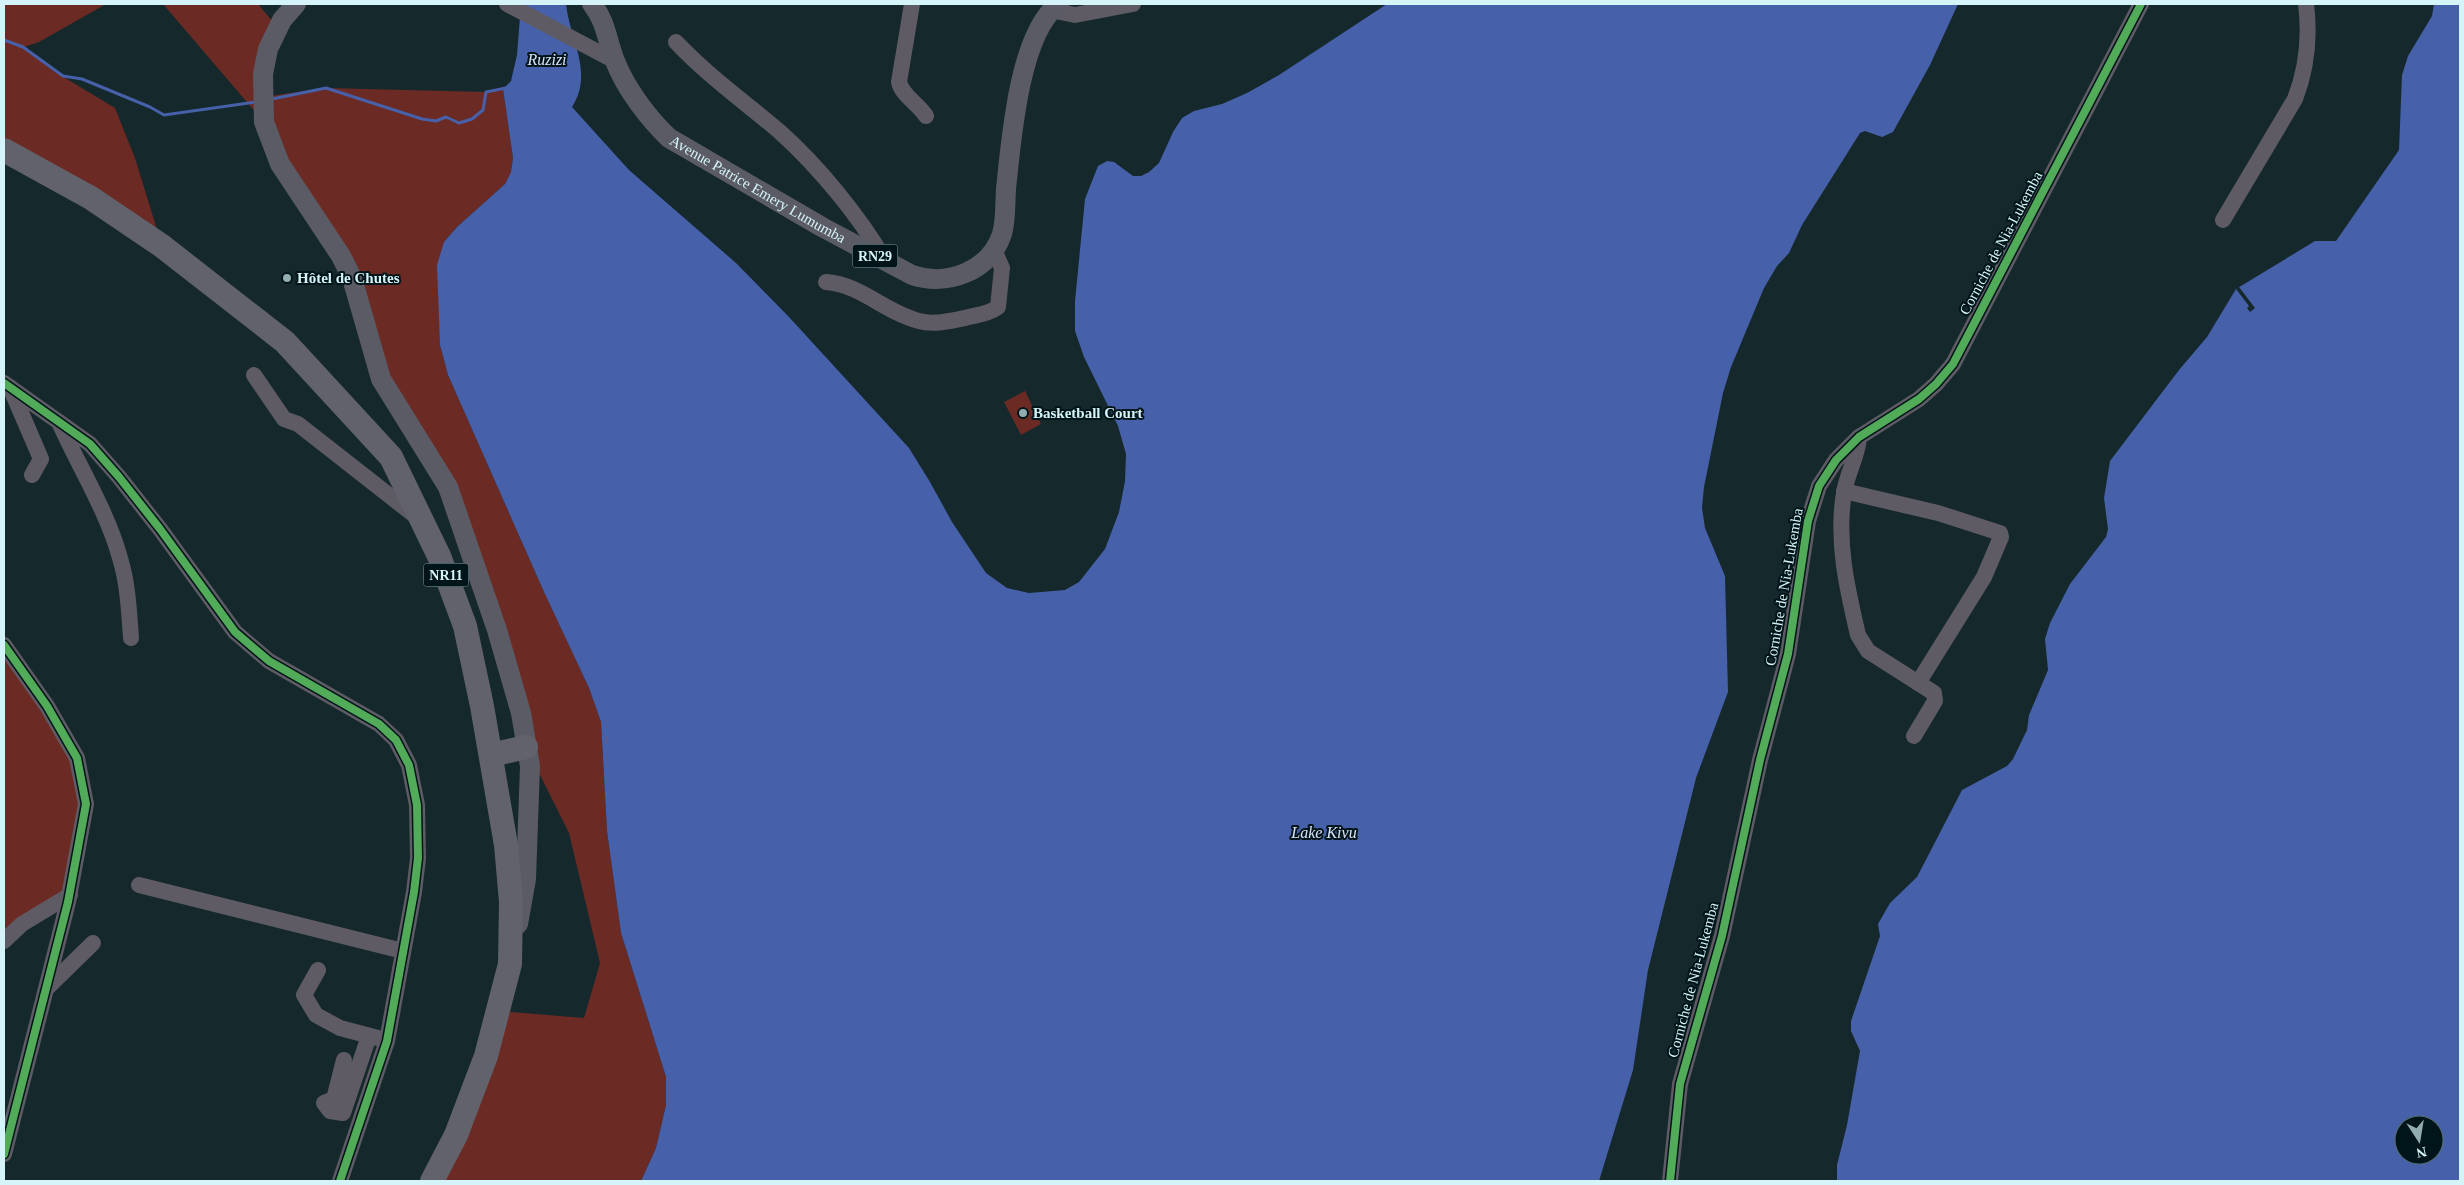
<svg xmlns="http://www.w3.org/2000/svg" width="2464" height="1185" font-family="'Times New Roman',serif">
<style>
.green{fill:#6c2a24}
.water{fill:#4660a9;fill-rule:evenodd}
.pier{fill:#15282b}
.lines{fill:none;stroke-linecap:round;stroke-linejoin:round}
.stream{stroke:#4660a9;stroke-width:3}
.minor{stroke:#5e5b64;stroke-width:16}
.major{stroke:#5b5b65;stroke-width:20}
.highway{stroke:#61626c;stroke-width:24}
.cycleway-casing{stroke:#001519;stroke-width:11}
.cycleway{stroke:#51ab58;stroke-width:8}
.poi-dot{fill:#92adb1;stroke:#001519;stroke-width:2}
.labels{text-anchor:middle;stroke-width:4;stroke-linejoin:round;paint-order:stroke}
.shield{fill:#001519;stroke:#95b1b6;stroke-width:1}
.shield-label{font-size:14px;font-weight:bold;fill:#d5f4f9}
.street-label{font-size:15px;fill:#d5f4f9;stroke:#001519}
.poi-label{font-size:15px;font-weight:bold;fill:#d5f4f9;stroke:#001519;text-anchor:start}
.water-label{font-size:16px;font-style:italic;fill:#dae3f9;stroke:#001519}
</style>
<rect width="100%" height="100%" fill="#15282b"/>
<g class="green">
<path d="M4,4H106L39,42L24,47L52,70L115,108L135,158L162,246L4,157Z"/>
<path d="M163,4H258L278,28L263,97L326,88L486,92L503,89L513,158L511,172L505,184L457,227L444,242L440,345L448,375L544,592L589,688L601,722L607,831L621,933L666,1077V1105L656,1148L641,1181H432L499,1011L584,1018L600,963L569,833L526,747L478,571L400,407L359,299L264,122Z"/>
<path d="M1025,391L1041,424L1021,435L1004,402Z"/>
<path d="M4,641L81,759L74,894L4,934Z"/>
</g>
<g class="water">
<path d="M521,4H566C570,41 594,72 572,107L629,170L736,263L789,317L909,448L930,482L952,522L986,573L1007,588L1029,593L1065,590L1079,582L1105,549L1119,512L1125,481L1126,454L1118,426L1084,357L1075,331V301L1085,199L1098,166L1107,161L1114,162L1133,176H1141L1149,172L1159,163L1173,132L1182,118L1194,111L1222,104L1247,93L1279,75L1387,4H1958L1930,65L1893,132L1882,137L1865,131L1860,133L1802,225L1789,253L1777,266L1764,288L1731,367L1723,393L1704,487L1702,508L1705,528L1725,576L1728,692L1696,778L1648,970L1633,1070L1599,1181H641L656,1148L666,1105V1077L621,933L607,831L601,722L589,688L544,592L448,375L440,345L437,265L444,242L457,227L505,184L511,172L513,158L503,89L511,81L517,55Z"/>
<path d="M2434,4H2460V1181H1837V1165L1847,1125L1860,1051L1851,1031V1021L1880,936L1878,924L1890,903L1917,877L1962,790L2007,766L2013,759L2027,730L2029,715L2048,670L2045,639L2050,623L2070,584L2106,537L2108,529L2104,498L2110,461L2179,370L2207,337L2236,289L2315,241H2336L2399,150L2402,75L2408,56L2432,16ZM2404,1125H2434V1155H2404Z"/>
</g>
<path class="pier" d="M2239,287L2255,308L2250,312L2247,308L2249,306L2236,289Z"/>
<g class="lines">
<g class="stream">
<path d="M4,40L23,47L63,76L82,79L150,107L164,115L256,102"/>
<path d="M272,99L326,88L422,119L436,121L446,117L459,123L472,119L483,110L486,92L506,88"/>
</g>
<g class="minor">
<path d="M507,4L615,61"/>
<path d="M912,4L899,82C902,96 918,103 926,116"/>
<path d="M1051,10L1075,15L1133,4"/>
<path d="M676,42C708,76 745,102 780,132C819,167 860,217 886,262"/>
<path d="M2223,220L2295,99C2307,68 2310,36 2306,4"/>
<path d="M826,282C860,284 886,313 919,321C933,325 951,321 965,318C976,315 989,314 998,307L1002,268L994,250"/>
<path d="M254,375L284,419L298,424L418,518"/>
<path d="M4,383L90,444L119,477L160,529L235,632L269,661L379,724L396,740L409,765L417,805L418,858L414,892L387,1041L340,1181"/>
<path d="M10,387L41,459L32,475"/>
<path d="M59,422C79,467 107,511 120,558C128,584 129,611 131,638"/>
<path d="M1859,437C1858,456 1847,473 1844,493C1836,541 1847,588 1858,635L1868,651L1934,693L1935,701L1914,736"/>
<path d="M1844,491L1938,513L2000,533L2001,537L1984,577L1918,683"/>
<path d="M4,645L47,706L77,758L86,804L68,902L4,1154"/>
<path d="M139,885L403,951"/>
<path d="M4,941L22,924L70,895"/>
<path d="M318,970L304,995L316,1015L340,1028L378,1038"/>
<path d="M47,988L93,943"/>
<path d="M344,1060L334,1099L324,1103L330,1111L343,1113L369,1036"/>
<path d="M1670,1181L1680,1084L1722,936L1760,760L1788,654L1808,521L1819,486L1836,460L1859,437L1919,399L1936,384L1953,364L2141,4"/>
</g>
<g class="major">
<path d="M296,4L282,20L268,49L263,74L264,122L280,164L341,256L352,278L381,379L448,487L497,630L521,713L530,766L526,879L518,924"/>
<path id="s1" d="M592,4C606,21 607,41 615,61C626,89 648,118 669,138L822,227L912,275C947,287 990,271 1002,234C1006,221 1005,203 1006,189C1011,142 1019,32 1059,4"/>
</g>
<g class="highway">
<path d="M4,150L91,198L162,246L285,342L391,457L439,556L465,626L482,706L506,845L511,902L510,964L486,1056L456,1135L432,1181"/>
<path d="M491,755L526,747"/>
</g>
<defs>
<g id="cycleway">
<path d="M4,383L90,444L119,477L160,529L235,632L269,661L379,724L396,740L409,765L417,805L418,858L414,892L387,1041L340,1181"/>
<path d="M4,645L47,706L77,758L86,804L68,902L4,1154"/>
<path d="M1670,1181L1680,1084L1722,936L1760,760L1788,654L1808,521L1819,486L1836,460L1859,437L1919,399L1936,384L1953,364L2141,4"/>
</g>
</defs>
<use href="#cycleway" class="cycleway-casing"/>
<use href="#cycleway" class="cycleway"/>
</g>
<g class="poi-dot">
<circle cx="287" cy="278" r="5"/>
<circle cx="1023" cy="413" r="5"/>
</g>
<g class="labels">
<g class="shield">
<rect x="852.5" y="244.5" width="45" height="23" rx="4"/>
<rect x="423.5" y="563.5" width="45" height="23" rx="4"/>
</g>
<g class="shield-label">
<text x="875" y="261">RN29</text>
<text x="446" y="580">NR11</text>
</g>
<g class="street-label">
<text dy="5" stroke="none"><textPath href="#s1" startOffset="259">Avenue Patrice Emery Lumumba</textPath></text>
<text transform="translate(2001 243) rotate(-62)" y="5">Corniche de Nia-Lukemba</text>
<text transform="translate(1784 587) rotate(-80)" y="5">Corniche de Nia-Lukemba</text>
<text transform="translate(1693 980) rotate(-75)" y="5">Corniche de Nia-Lukemba</text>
</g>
<g class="poi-label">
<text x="297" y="283">Hôtel de Chutes</text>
<text x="1033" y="418">Basketball Court</text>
</g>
<g class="water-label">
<text x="547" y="65">Ruzizi</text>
<text x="1324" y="838">Lake Kivu</text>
</g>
</g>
<rect width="2464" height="1185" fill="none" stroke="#d5f4f9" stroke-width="10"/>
<g transform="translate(2419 1140) rotate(168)"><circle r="24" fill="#001519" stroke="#556e73"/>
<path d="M0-4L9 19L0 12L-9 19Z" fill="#92adb1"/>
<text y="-8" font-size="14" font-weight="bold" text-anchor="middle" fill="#d5f4f9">N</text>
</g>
</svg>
